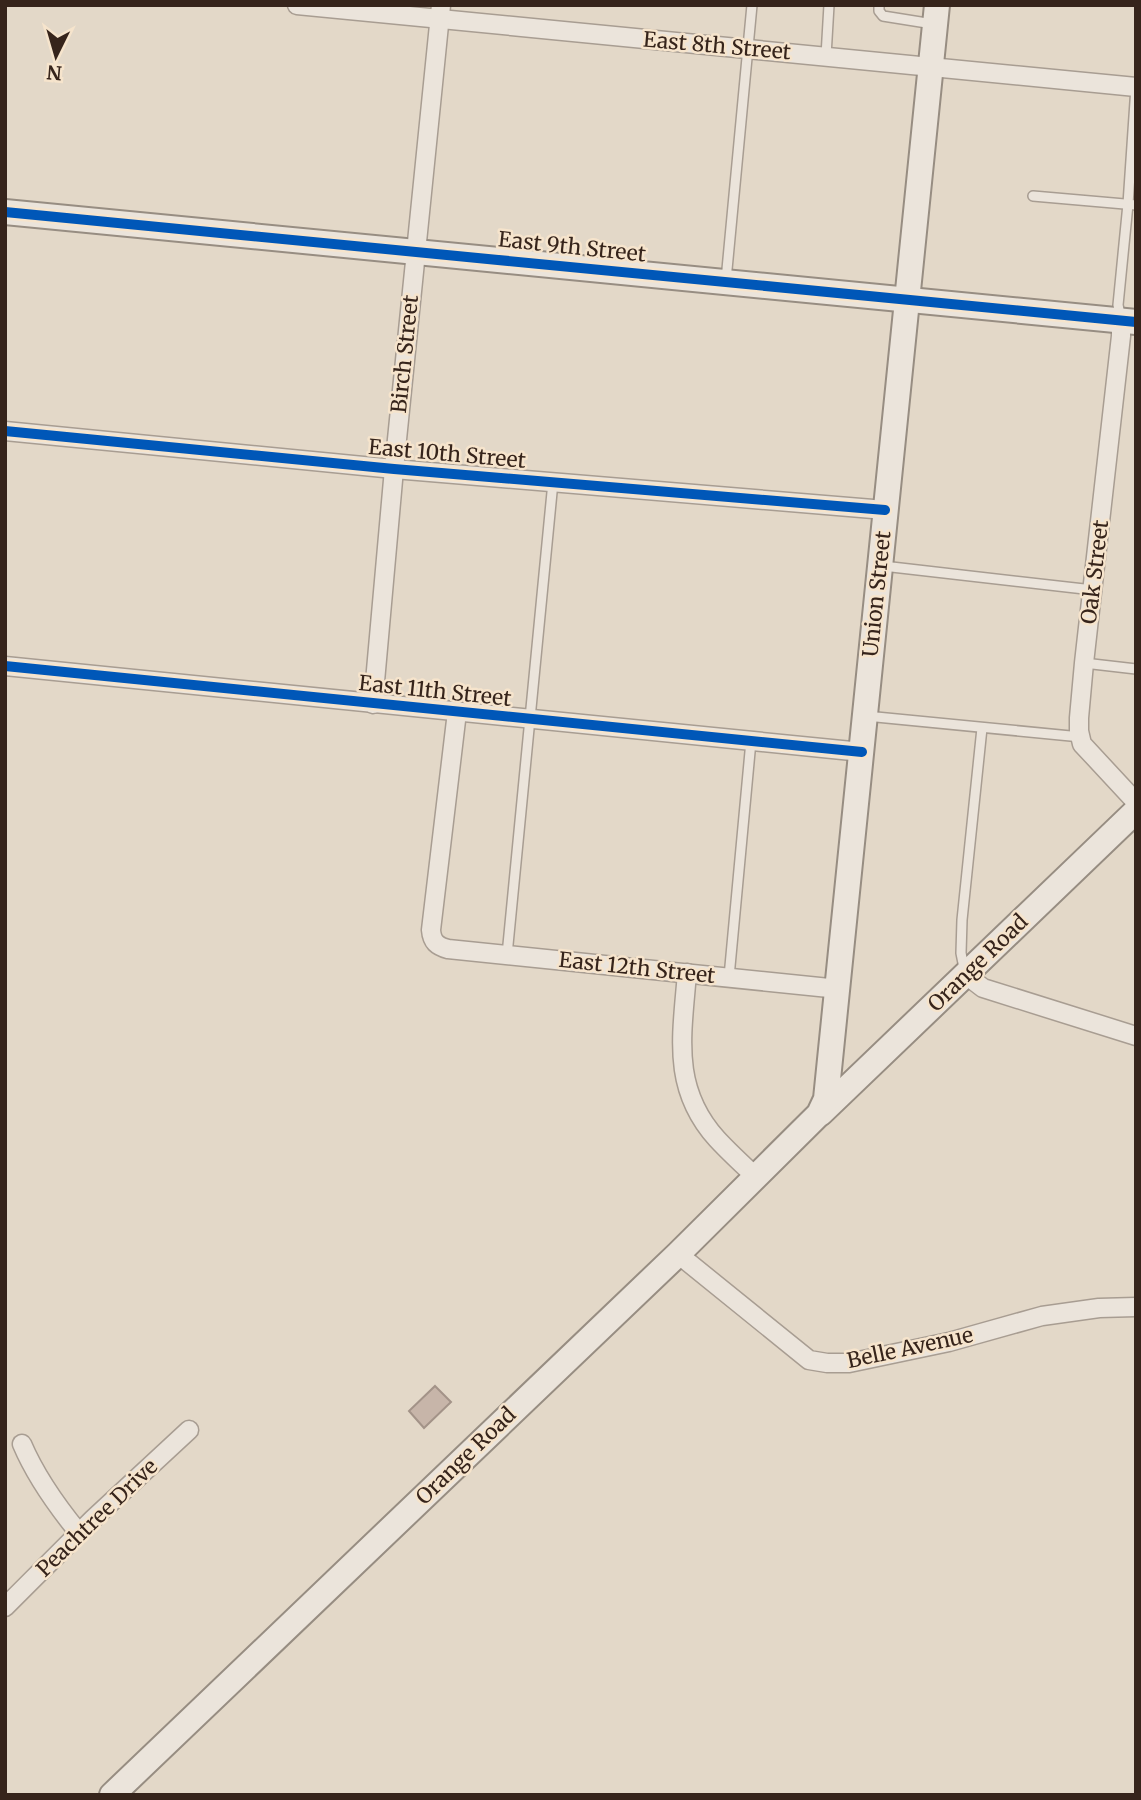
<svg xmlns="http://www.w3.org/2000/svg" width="1141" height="1800" font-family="Merriweather,serif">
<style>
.building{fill:#c7b5a9;stroke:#a39388;stroke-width:2}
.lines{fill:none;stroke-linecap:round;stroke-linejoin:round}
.lane-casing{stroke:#a89d92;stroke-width:12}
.street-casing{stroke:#a89d92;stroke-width:21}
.secondary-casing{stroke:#978d82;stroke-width:28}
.lane{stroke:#ebe4db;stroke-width:9}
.street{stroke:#ebe4db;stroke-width:18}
.secondary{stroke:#ebe4db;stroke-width:24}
.cycleway-casing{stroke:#f6e4cc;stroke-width:15}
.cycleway{stroke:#0057b8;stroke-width:10}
.labels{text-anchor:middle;stroke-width:5;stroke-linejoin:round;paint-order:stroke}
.street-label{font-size:21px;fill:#36241b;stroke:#f6e4cc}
</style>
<rect width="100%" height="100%" fill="#e3d8c8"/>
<path class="building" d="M435,1386L451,1402L424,1428L409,1411Z"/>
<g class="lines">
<defs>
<g id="lane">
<path d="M879,5V11L883,16L933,24"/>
<path d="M826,56L829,5"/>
<path d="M1033,196L1136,205"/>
<path d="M726,280L752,5"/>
<path d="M1121,319L1118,305L1128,204L1136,87"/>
<path d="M883,566L1093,590"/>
<path d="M1084,663L1136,669"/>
<path d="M866,716L1081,737"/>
<path d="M507,955L553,482"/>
<path d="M965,973L961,953L962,920L982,728"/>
<path d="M729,977L751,741"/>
</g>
<g id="street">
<path d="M297,5L1136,87"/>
<path d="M1121,321V336L1084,663L1079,718V731L1082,744L1136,802"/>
<path d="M5,431L394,469L885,510"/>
<path d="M5,666L862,752"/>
<path d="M373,704L394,469L441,5"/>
<path d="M457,712L431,930C432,942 437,946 448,949L839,989"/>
<path d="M687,973C682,1036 671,1088 717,1139C729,1152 743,1165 756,1177"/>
<path d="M966,975L983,988L1136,1036"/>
<path d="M678,1254L809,1360L827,1363H849L949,1342L1042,1316L1099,1308L1136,1307"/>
<path d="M22,1444C36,1477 56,1505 79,1533"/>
<path d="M5,1607L93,1519L189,1430"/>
</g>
<g id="secondary">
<path d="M5,212L1136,322"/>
<path d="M821,1113L1136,811"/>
<path d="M112,1795L678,1254L819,1114L826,1099L937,5"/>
</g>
</defs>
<use href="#lane" class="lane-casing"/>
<use href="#street" class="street-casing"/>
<use href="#secondary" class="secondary-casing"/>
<use href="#lane" class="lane"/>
<use href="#street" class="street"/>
<use href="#secondary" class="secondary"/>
<defs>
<g id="cycleway">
<path d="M5,212L1136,322"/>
<path d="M5,431L394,469L885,510"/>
<path d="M5,666L862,752"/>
</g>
</defs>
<use href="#cycleway" class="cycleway-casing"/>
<use href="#cycleway" class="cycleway"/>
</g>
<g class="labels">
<g class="street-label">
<text transform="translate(717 46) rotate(5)" y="7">East 8th Street</text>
<text transform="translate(572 247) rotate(6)" y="7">East 9th Street</text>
<text transform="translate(405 354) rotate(-84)" y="7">Birch Street</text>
<text transform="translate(447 454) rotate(5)" y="7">East 10th Street</text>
<text transform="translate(1095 572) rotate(-83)" y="7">Oak Street</text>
<text transform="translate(877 594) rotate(-84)" y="7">Union Street</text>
<text transform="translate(435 691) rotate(6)" y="7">East 11th Street</text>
<text transform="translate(978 963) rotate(-44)" y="7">Orange Road</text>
<text transform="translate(637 968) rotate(6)" y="7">East 12th Street</text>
<text transform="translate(910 1348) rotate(-12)" y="7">Belle Avenue</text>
<text transform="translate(466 1456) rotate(-44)" y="7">Orange Road</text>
<text transform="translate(97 1518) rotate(-44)" y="7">Peachtree Drive</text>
</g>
</g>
<rect width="1141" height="1800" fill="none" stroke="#36241b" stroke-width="14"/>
<g transform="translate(56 56) rotate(185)" stroke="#f6e4cc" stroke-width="5" paint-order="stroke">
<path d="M0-5L12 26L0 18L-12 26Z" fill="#36241b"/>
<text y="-10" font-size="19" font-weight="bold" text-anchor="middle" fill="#36241b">N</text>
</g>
</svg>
